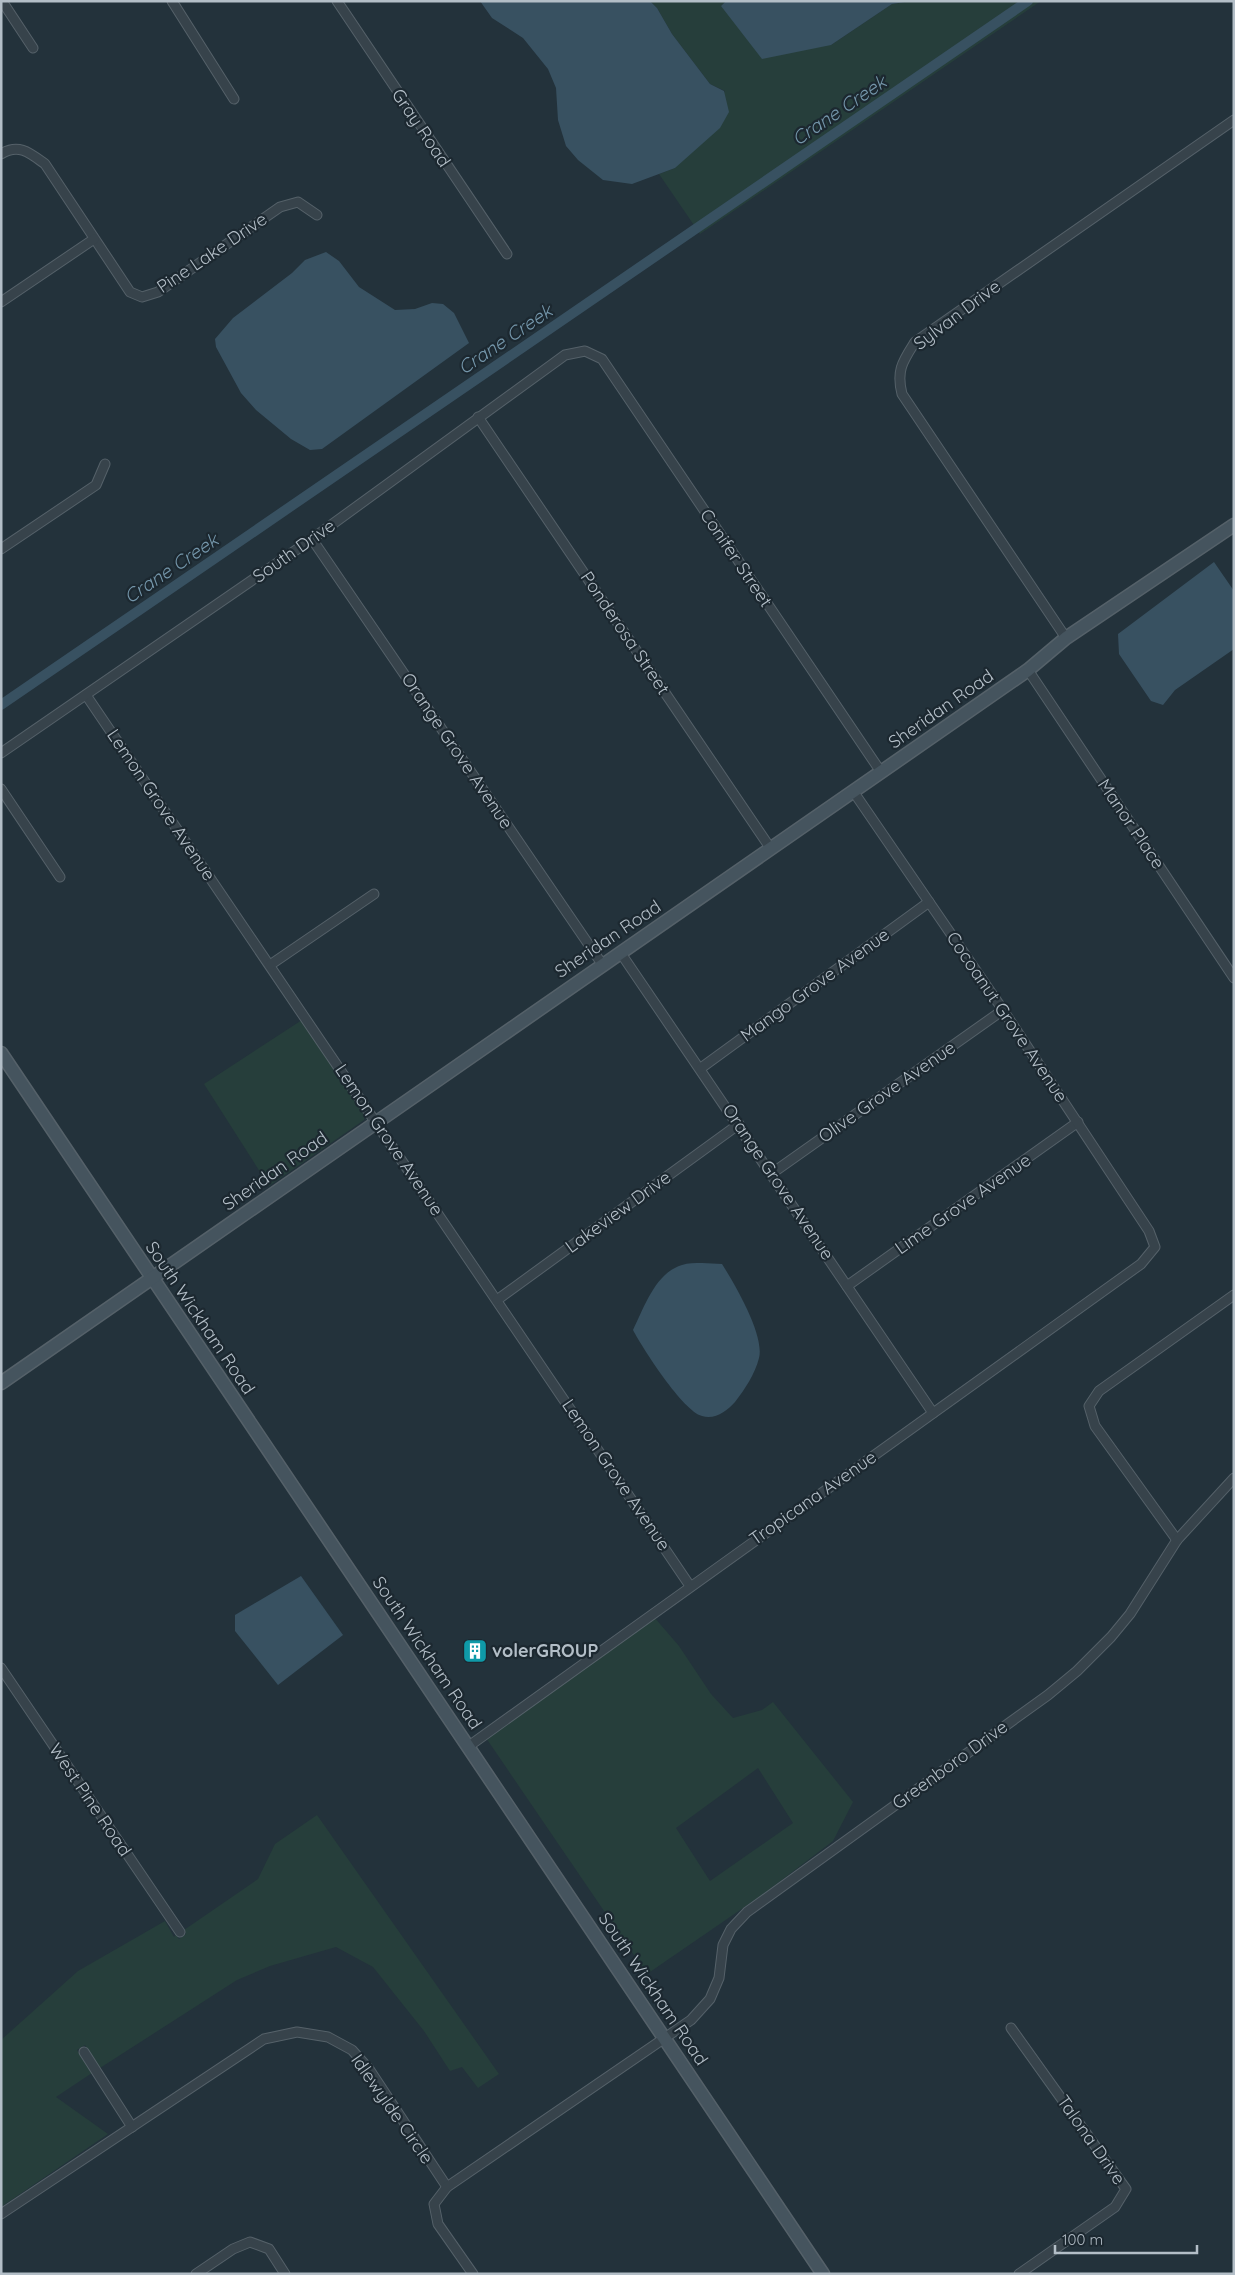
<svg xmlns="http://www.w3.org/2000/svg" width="1235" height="2275" font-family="Quicksand,sans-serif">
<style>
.green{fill:#263e3b;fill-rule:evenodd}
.water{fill:#385161}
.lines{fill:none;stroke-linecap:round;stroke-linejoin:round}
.canal{stroke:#385161;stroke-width:10}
.street-casing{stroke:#556169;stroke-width:11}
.secondary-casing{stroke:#556169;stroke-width:15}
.street{stroke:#37434b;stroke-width:9}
.secondary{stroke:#45545e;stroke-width:12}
.labels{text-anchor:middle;stroke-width:4.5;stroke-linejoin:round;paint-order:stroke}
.street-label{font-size:18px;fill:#b3bec7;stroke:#1c2830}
.poi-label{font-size:18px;font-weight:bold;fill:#b3bec7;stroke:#1c2830;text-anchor:start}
.water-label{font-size:19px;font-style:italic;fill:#7496aa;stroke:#1c2830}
</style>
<rect width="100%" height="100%" fill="#23323b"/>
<g class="green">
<path d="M650,1H726L721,6L831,45L892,4L911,1H1041L700,234L659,174L675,168L725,91L710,84L672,34L657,8Z"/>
<path d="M302,1020L365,1112L364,1120L269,1186L204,1084Z"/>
<path d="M654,1617L679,1646L711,1694L733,1718L762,1710L773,1702L853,1802L833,1841L762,1895L647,1974L484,1735ZM758,1768L793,1823L710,1881L676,1828Z"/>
<path d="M317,1815L499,2074L478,2088L462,2067L450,2071L424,2031L373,1967L336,1947L270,1966L237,1980L100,2068L85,2045L77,2050L92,2073L56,2097L108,2134L1,2207V2040L78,1971L165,1921L174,1937L176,1935L179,1939L186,1934L184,1930L258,1879L275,1844Z"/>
</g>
<g class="water">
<path d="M480,1H650L657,8L672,34L710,84L724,91L729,112L720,128L675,168L632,184L603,180L578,160L566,146L558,120L556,88L548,69L523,38L492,18Z"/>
<path d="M726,1H911L892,4L831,45L762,59L721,6Z"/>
<path d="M326,252L339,261L359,287L395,310L415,309L432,303L443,304L454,313L469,343L322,449L310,450L291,439L256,410L241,393L216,347L215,339L233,318L292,273L305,260Z"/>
<path d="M1214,562L1234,591V649L1175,690L1163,705L1151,701L1119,654L1118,634Z"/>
<path d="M702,1263L722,1264C734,1283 765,1335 759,1358C755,1374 745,1389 735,1402C727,1411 715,1420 702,1416C683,1411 643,1349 633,1330C644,1308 655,1273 682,1265C688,1263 695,1263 702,1263Z"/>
<path d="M301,1576L343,1635L278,1685L235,1631V1615Z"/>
</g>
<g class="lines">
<path class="canal" d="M1,705L1028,1"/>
<defs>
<g id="street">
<path d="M2,1L33,48"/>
<path d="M172,1L234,99"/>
<path d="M337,1L507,254"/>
<path d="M1,154C19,143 30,153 45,164L130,292L142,297L158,292L280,207L298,202L317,215"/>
<path d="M1,302L94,239"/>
<path d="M478,417L771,849"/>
<path d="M312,539L602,964"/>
<path d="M1,549L96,485L105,464"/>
<path d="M1066,638L902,394C896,370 903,361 915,342L1234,120"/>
<path d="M1028,670L1234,978"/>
<path d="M86,695L690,1586"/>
<path d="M1,753L312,539L565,355L585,351L602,359L881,772"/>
<path d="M1,789L60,877"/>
<path d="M620,952L933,1413"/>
<path d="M270,965L374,894"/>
<path d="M701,1068L929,902"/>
<path d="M771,1174L1003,1010"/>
<path d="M847,1286L1078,1122"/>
<path d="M497,1300L739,1124"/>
<path d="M1177,1540L1095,1426L1089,1406L1099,1391L1234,1295"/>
<path d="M1,1668L180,1932"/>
<path d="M469,1746L1141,1264L1155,1247L1149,1231L1003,1010L853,791"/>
<path d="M1011,2028L1126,2189L1115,2207L1019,2274"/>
<path d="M84,2052L132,2127"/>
<path d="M1,2214L264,2039L297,2032L328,2037L352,2050L369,2069L447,2187"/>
<path d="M196,2274L233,2249L250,2242L269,2249L285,2274"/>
<path d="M473,2274L438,2224L434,2204L447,2187L691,2020L710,1999L719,1978L723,1945L731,1929L747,1912L1048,1695L1077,1671L1111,1637L1130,1614L1177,1540L1234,1478"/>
</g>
<g id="secondary">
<path d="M1,1053L823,2274"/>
<path d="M1,1383L1028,670L1066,638L1234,525"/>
</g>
</defs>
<use href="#street" class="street-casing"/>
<use href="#secondary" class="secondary-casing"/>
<use href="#street" class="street"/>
<use href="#secondary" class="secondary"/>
</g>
<defs>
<symbol id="building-square" viewBox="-11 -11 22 22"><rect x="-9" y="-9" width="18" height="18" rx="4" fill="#0f9aa8" stroke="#1c2830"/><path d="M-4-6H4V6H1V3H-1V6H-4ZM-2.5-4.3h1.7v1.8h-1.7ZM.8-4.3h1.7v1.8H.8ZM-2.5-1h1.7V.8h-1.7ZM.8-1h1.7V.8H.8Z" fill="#fff"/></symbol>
</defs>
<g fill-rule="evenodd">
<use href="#building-square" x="461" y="1637" width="28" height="28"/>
</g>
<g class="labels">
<g class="street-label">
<text transform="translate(421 128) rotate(56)" y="6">Gray Road</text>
<text transform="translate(212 253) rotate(-34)" y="6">Pine Lake Drive</text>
<text transform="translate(957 315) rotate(-37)" y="6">Sylvan Drive</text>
<text transform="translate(294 551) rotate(-35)" y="6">South Drive</text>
<text transform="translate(736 558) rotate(56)" y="6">Conifer Street</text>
<text transform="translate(625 633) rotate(56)" y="6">Ponderosa Street</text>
<text transform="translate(941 709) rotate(-35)" y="6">Sheridan Road</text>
<text transform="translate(457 751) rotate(56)" y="6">Orange Grove Avenue</text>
<text transform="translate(161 805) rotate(56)" y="6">Lemon Grove Avenue</text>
<text transform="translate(1131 824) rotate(56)" y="6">Manor Place</text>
<text transform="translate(608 939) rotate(-34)" y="6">Sheridan Road</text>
<text transform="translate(815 985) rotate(-36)" y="6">Mango Grove Avenue</text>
<text transform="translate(1007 1017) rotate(56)" y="6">Cocoanut Grove Avenue</text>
<text transform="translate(887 1092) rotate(-35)" y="6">Olive Grove Avenue</text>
<text transform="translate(389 1140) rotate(56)" y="6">Lemon Grove Avenue</text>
<text transform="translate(275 1171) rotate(-35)" y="6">Sheridan Road</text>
<text transform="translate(778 1182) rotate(56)" y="6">Orange Grove Avenue</text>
<text transform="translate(963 1204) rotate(-35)" y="6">Lime Grove Avenue</text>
<text transform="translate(618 1212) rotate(-36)" y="6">Lakeview Drive</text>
<text transform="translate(200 1318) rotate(56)" y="6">South Wickham Road</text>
<text transform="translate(616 1475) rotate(56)" y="6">Lemon Grove Avenue</text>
<text transform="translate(813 1498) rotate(-35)" y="6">Tropicana Avenue</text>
<text transform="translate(427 1653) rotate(56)" y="6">South Wickham Road</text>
<text transform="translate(950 1765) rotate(-36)" y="6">Greenboro Drive</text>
<text transform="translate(90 1800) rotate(56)" y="6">West Pine Road</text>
<text transform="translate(653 1989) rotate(56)" y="6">South Wickham Road</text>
<text transform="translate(392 2109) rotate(55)" y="6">Idlewylde Circle</text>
<text transform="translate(1091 2140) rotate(55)" y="6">Talona Drive</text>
</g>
<g class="poi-label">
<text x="492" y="1657">volerGROUP</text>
</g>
<g class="water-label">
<text transform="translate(839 110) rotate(-34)" y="7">Crane Creek</text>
<text transform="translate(505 339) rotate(-34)" y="7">Crane Creek</text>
<text transform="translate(171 568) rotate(-34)" y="7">Crane Creek</text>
</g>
</g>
<rect width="1235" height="2275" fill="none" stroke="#b3bec7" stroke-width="5"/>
<path d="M1055 2245v8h142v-8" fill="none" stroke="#b3bec7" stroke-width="2.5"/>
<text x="1062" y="2245" font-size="15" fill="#b3bec7" stroke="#1c2830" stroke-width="4" paint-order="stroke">100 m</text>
</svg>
